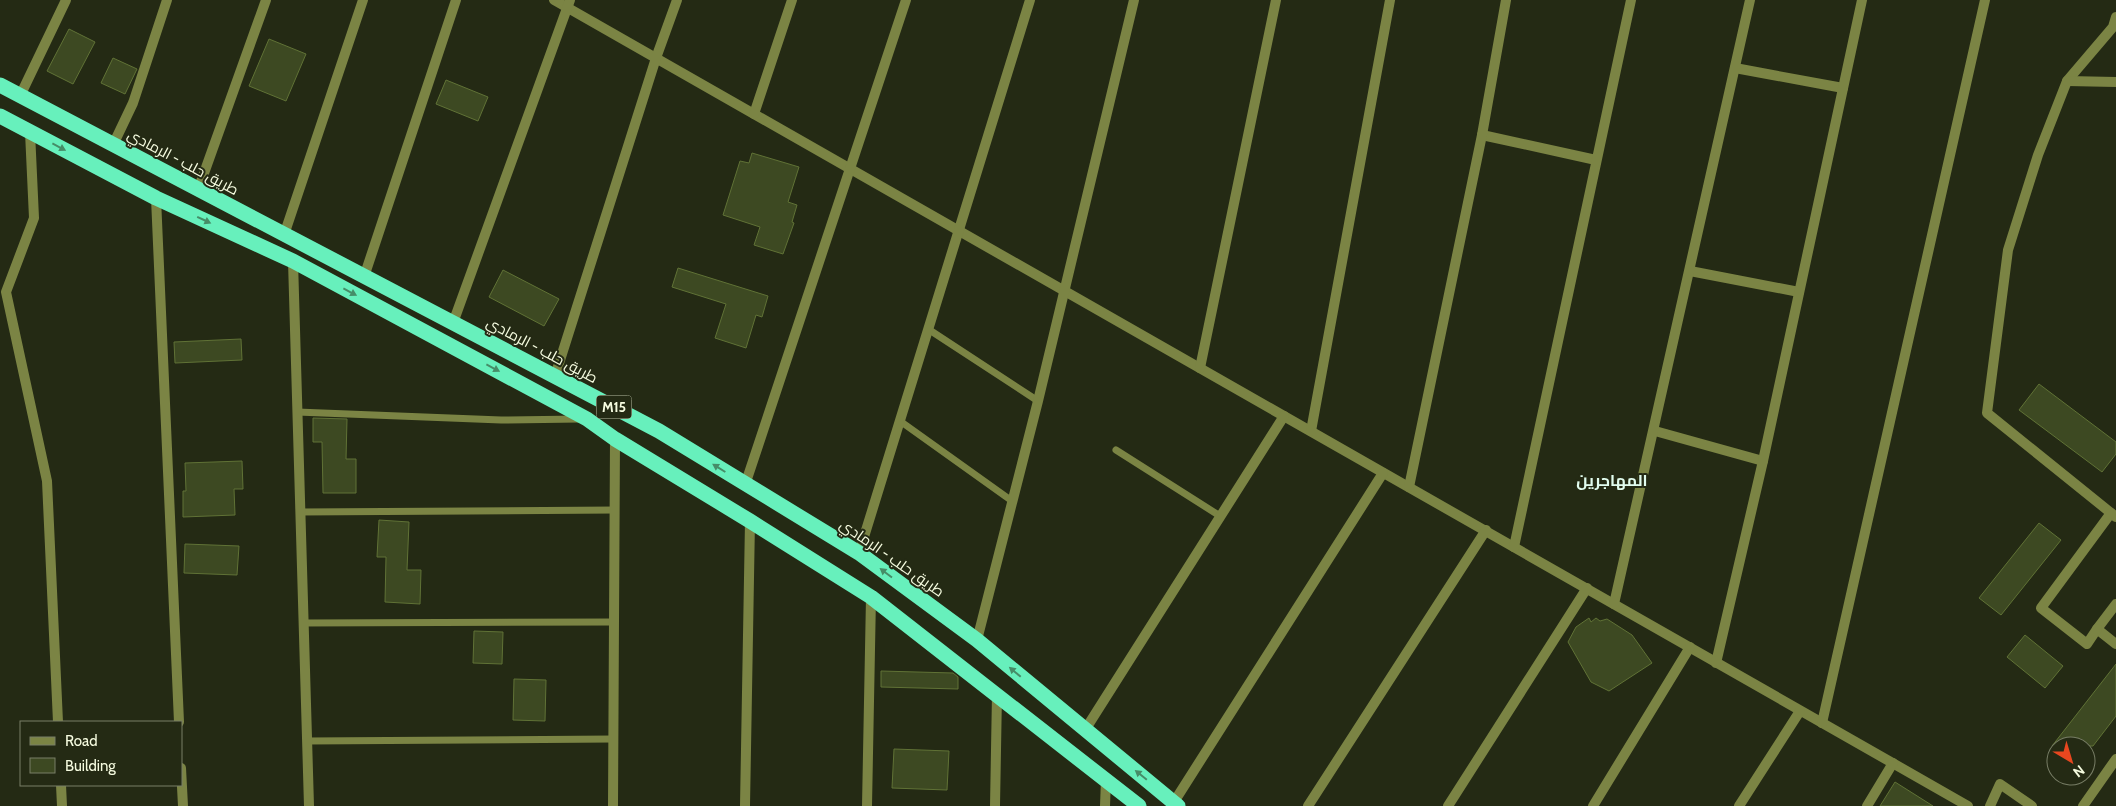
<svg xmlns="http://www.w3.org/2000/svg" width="2116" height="806" font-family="Cabin,Cairo,sans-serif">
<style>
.building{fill:#3d4922;stroke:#607236}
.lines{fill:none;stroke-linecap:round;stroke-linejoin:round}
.lane{stroke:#7b8444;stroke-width:7}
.street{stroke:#7b8444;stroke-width:10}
.highway{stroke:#67f0bc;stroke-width:15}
.oneway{fill:#468d68}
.labels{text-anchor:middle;stroke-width:4;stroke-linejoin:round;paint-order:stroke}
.shield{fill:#242a14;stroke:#b7bda3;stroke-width:1}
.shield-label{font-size:14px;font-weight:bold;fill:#f6fce0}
.street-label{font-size:15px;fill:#f6fce0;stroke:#242a14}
.neighbourhood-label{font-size:16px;font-weight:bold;fill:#e1fcee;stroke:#242a14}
</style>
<rect width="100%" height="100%" fill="#242a14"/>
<g class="building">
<path d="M69,29L95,42L73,84L47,71Z"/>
<path d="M269,39L306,54L286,101L249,86Z"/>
<path d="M113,58L137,69L125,94L101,83Z"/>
<path d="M446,80L488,97L478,121L436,104Z"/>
<path d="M752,153L799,167L788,202L797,205L792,222L794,223L783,254L754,245L760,227L723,215L740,161L749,163Z"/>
<path d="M678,268L768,296L762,317L756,315L746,348L715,338L726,304L672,287Z"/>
<path d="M503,270L559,299L544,326L489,297Z"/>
<path d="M241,339L242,360L175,363L174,342Z"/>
<path d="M2039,384L2116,442V454L2102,472L2019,410Z"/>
<path d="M313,418L347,419L346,459H356V493H323L322,442H313Z"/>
<path d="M242,461L243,489H234L235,515L183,517V491H186L185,463Z"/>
<path d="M379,520L409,522L407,570H421L420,604L385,602L386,557H377Z"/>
<path d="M2039,523L2061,540L2001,615L1979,598Z"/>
<path d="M185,544L239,546L237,575L184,573Z"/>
<path d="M1589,618L1591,622L1596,618L1600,621L1607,619L1632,635L1652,663L1609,691L1591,682L1568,642L1576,627Z"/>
<path d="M474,631L503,632L502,664L473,663Z"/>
<path d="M2025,635L2063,666L2045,688L2007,657Z"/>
<path d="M2116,664V716L2093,746H2052Z"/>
<path d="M881,671L953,673L958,677V689L881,687Z"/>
<path d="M514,679L546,680L545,721L513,720Z"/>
<path d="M894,749L949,751L947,790L892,788Z"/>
<path d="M1895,782L1933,806H1880Z"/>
</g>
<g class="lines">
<g class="lane">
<path d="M928,329L1038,401"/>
<path d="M297,412L501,420L579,419"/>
<path d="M900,421L1012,501"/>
<path d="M1116,450L1220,516"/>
<path d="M300,512L615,510"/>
<path d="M303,623L614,622"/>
<path d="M307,741L613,739"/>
</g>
<g class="street">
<path d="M554,0L1968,806"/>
<path d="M2116,17L2113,27L2067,81L2038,155L2008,250L1987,413L2116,517"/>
<path d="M1735,68L1843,88"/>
<path d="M2067,81L2116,82"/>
<path d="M20,96L66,0"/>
<path d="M754,114L792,0"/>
<path d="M30,132L34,218L6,292L47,481L58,722"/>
<path d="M1482,135L1596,160"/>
<path d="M113,145L133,103L167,0"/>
<path d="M198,190L266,0"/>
<path d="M156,198L179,722"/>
<path d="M284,235L363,0"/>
<path d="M293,261L309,806"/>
<path d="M1690,271L1799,292"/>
<path d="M364,277L456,0"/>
<path d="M453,323L570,0"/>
<path d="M1200,368L1276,0"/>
<path d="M555,376L656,58L677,0"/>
<path d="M1311,431L1390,0"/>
<path d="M1655,431L1763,461"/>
<path d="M745,485L906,0"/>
<path d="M1409,487L1482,135L1506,0"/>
<path d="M1514,547L1631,0"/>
<path d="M859,553L1030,0"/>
<path d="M1614,604L1750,0"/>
<path d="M2116,604L2097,629L2116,644"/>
<path d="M2097,629L2087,644L2041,608L2111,513"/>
<path d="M977,640L1038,401L1134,0"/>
<path d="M1716,663L1763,461L1862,0"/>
<path d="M1822,723L1985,0"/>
<path d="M1085,730L1284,416"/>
<path d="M181,768L183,806"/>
<path d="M61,785L62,806"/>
<path d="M1174,802L1383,473"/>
<path d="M613,806L615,439"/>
<path d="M745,806L750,521"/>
<path d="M867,806L871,597"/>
<path d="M995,806L997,694"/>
<path d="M1105,806L1106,779"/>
<path d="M1308,806L1486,530"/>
<path d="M1448,806L1587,588"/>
<path d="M1593,806L1690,647"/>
<path d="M1739,806L1800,711"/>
<path d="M1867,806L1893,763"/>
<path d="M1990,806L2000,784L2032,806"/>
<path d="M2083,806L2116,759"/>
</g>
<g class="highway">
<path d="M0,85L659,431L859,553L977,640L1178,806"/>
<path d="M0,116L156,198L293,261L587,419L615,439L750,521L871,597L1139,806"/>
</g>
</g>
<defs><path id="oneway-solid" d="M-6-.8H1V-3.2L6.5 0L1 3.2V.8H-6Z" transform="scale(1.25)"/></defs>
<g class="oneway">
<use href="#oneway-solid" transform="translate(59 147) rotate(28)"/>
<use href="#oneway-solid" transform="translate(204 220) rotate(25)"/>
<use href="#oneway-solid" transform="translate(350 292) rotate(28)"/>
<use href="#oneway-solid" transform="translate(493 368) rotate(28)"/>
<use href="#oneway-solid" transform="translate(719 468) rotate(-148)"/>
<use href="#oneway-solid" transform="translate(886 573) rotate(-143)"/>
<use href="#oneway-solid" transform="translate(1015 672) rotate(-140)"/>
<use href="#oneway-solid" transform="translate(1141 775) rotate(-141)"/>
</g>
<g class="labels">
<rect class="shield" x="596.5" y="395.5" width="35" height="23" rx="4"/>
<g class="shield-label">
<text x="614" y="412">M15</text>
</g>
<g class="street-label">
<text transform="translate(183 162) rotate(28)" y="5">طريق حلب - الرمادي</text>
<text transform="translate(542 350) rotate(28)" y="5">طريق حلب - الرمادي</text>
<text transform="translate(892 558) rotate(35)" y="5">طريق حلب - الرمادي</text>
</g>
<g class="neighbourhood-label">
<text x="1612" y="486">المهاجرين</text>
</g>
</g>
<rect x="20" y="721" width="162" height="65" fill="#242a14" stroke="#787e66"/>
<rect x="30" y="737" width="25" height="8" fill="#7b8444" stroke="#787e66"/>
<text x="65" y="746" font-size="15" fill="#f6fce0">Road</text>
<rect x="30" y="758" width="25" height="15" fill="#3d4922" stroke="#787e66"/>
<text x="65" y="771" font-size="15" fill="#f6fce0">Building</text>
<g transform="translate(2071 761) rotate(142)"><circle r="24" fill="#242a14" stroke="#787e66"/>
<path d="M0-4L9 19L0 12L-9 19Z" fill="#e8471f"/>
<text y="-8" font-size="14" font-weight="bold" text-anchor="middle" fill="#f6fce0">N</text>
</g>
</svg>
